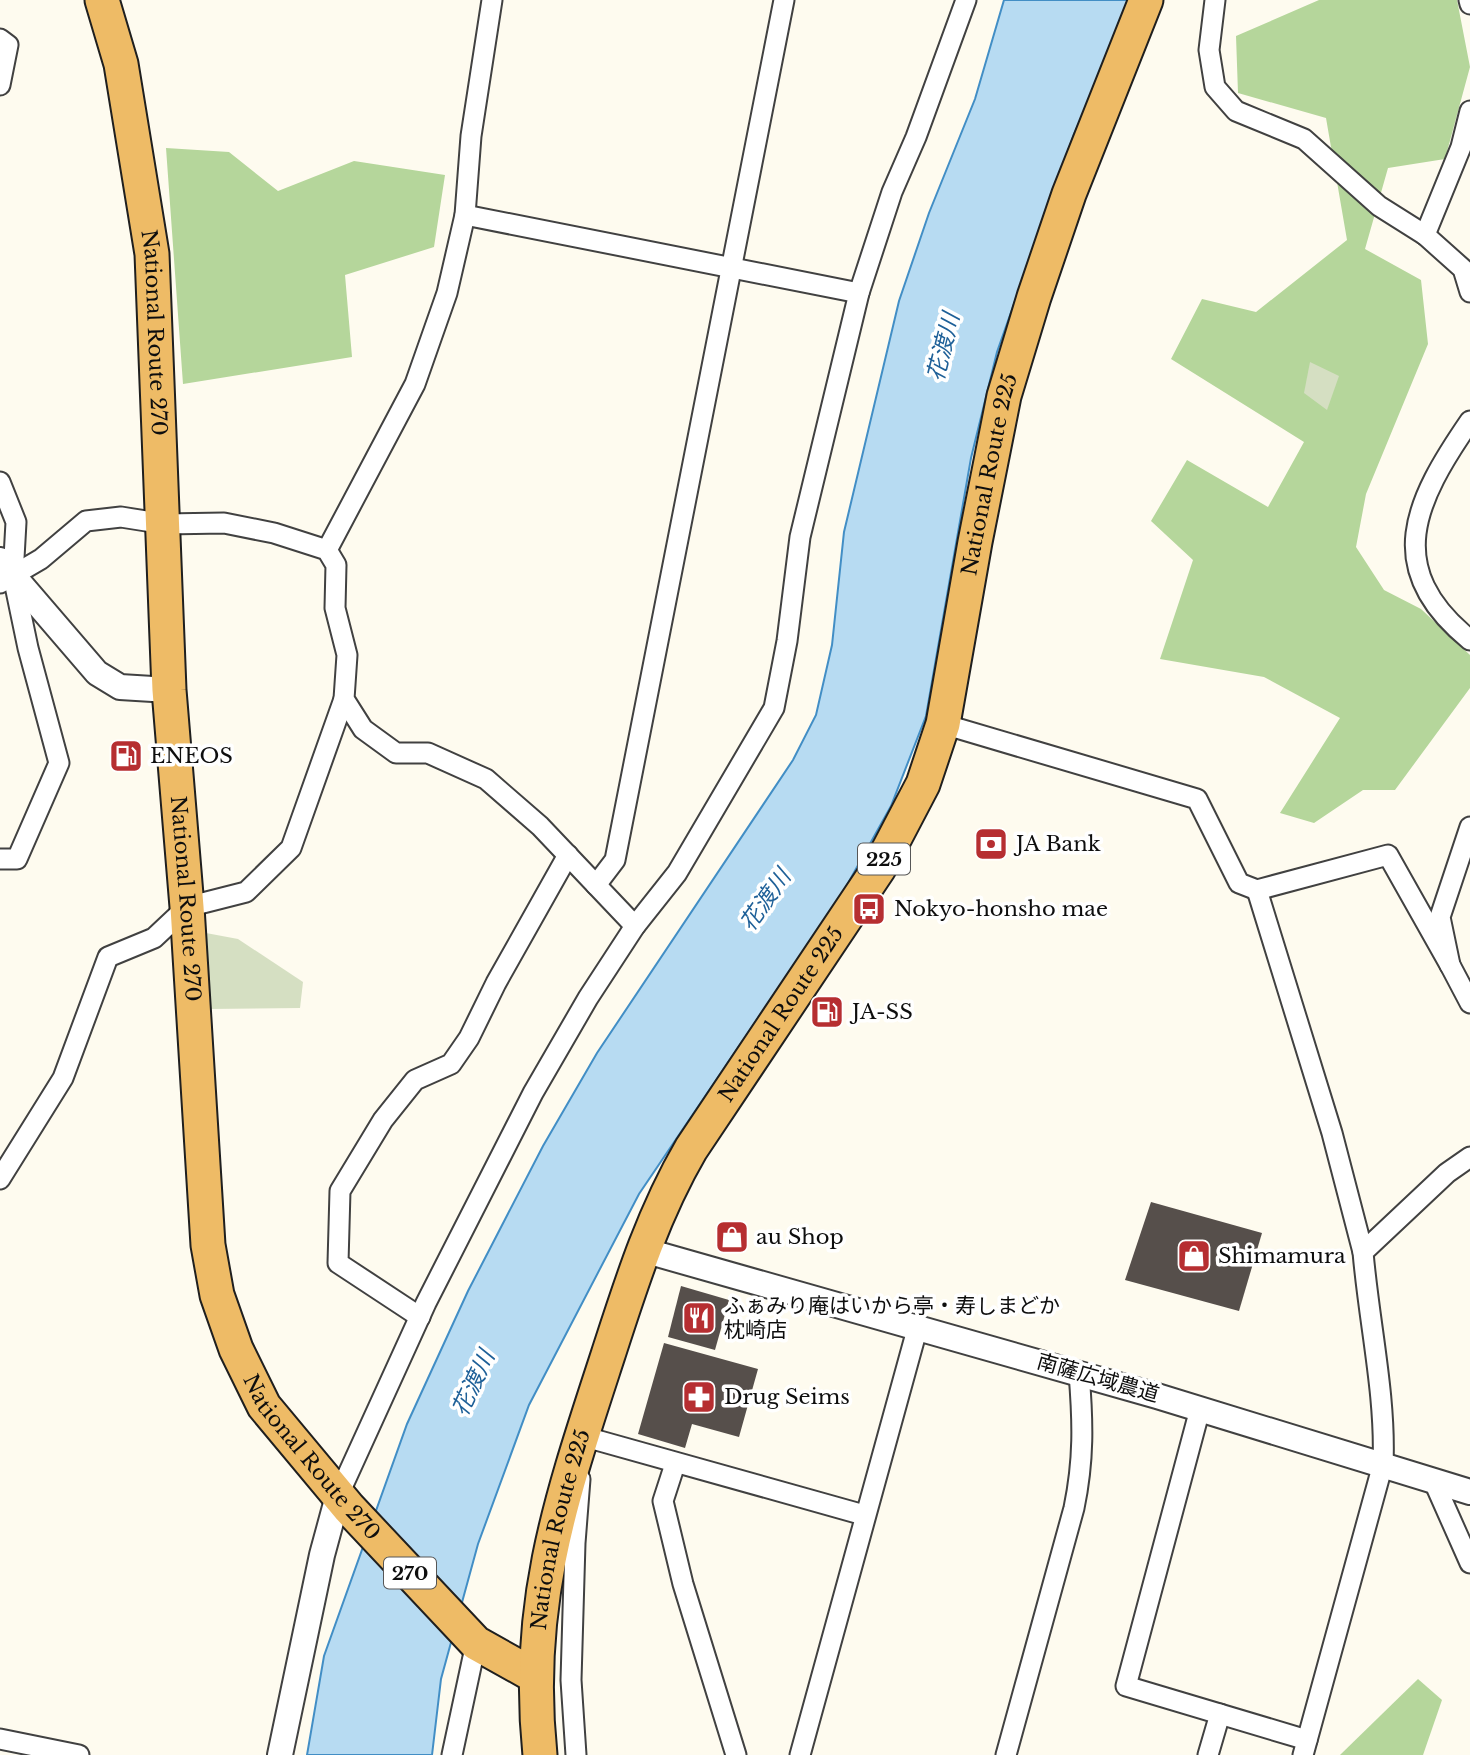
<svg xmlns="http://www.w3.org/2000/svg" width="1470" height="1755" font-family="'Libre Baskerville','Noto Sans JP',serif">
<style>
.forest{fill:#b5d69b}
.cemetery{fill:#d5dfc2}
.water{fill:#b7dbf2;stroke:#428ec5;stroke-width:2}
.building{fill:#564f4b}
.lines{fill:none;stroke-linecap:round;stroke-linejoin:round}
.minor-casing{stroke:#414141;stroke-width:23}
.tertiary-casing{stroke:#414141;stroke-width:28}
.trunk-casing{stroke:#1f1f1f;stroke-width:37}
.minor{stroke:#fff;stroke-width:19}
.tertiary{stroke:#fff;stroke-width:24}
.trunk{stroke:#eb6;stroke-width:33}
.labels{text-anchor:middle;stroke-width:7;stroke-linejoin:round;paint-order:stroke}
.shield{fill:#fff;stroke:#565656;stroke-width:2}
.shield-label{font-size:19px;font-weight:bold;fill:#0e0e0e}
.street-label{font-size:21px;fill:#0e0e0e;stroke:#fff}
.poi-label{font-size:21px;fill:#0e0e0e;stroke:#fff;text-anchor:start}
.water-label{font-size:23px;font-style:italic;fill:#1e6098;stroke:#fff}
</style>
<rect width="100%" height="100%" fill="#fefbef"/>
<g class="forest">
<path d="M1319,0H1457L1470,67L1445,159L1388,168L1365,249L1421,280L1428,344L1366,494L1356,547L1384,590L1421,609L1470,655V688L1395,790H1363L1314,823L1280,813L1340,718L1264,677L1160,659L1193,560L1151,521L1187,460L1268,507L1304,442L1171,359L1202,299L1256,312L1347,240L1326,118L1238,93L1236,36Z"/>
<path d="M166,148L229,152L278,191L354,161L445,175L434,247L345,275L352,357L183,384Z"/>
<path d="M1418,1679L1442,1700L1423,1755H1340Z"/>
</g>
<g class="cemetery">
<path d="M1310,362L1339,376L1327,410L1304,393Z"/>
<path d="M206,933L238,939L303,982L300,1008L208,1009Z"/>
</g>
<path class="water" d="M1004,0H1134L1074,134L997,352L971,458L926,716L891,806L842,894L639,1194L529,1405L478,1544L441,1679L432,1755H307L324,1656L407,1424L468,1291L543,1146L597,1053L793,760L816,715L832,645L844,532L899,301L929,213L975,99Z"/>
<g class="building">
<path d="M1151,1202L1262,1233L1239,1311L1125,1280Z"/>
<path d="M681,1286L729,1300L715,1350L668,1337Z"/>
<path d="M664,1343L758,1369L739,1437L692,1424L685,1448L638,1434Z"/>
</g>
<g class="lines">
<defs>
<g id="minor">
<path d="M1215,0L1209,50L1215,87L1236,111L1304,139L1379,206L1425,235L1463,269L1470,292"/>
<path d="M1469,0L1470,4"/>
<path d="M0,39L8,45L0,85"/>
<path d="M465,215L859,293"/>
<path d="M1425,235L1461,147L1470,111"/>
<path d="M1470,421C1415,501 1381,568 1470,640"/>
<path d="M0,482L16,522L13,576L28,648L59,763L17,859H0"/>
<path d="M327,550L415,384L447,293L465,215L471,136L492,0"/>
<path d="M0,583L41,559L86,521L121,517L165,524L224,523L274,533L327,550L336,565L335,608L347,655L344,699L363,729L396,753H428L486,779L540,826L635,926"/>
<path d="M943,724L1197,799L1239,883L1257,890L1388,855L1450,965"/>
<path d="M1470,827L1440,917L1450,965L1470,1003"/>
<path d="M596,885L615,860L784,0"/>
<path d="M1257,890L1332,1133L1363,1252"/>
<path d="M0,1179L63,1078L108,957L154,938L187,907L246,892L291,848L344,699"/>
<path d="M420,1317L338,1263L340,1191L383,1120L415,1080L451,1064L469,1038L496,983L568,855"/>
<path d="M1200,1409L1126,1686L1307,1740"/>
<path d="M581,1442L582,1436L864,1515"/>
<path d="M675,1464L663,1501L683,1584L736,1755"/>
<path d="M1434,1482L1470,1563"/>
<path d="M338,1496L426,1303L533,1093L588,998L635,926L677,873L774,708L787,641L800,537L859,293L892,192L916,137L966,0"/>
<path d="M0,1739L79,1755"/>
<path d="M452,1755L476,1643"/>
<path d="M576,1755L571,1680L575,1543L580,1479"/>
<path d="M800,1755L918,1326"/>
<path d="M1006,1755L1074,1508C1084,1460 1083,1422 1079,1373"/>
<path d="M1208,1755L1220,1714"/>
<path d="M1303,1755L1383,1464C1386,1395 1369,1323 1363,1252L1447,1173L1470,1157"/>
</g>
<g id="tertiary">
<path d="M0,560L97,673L120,687L169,690"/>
<path d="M643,1250L1157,1396L1470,1492"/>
<path d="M280,1755L322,1555L338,1496"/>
</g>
<g id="trunk">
<path id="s1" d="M102,0L121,64L152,254L169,690L187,907L208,1245L217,1295L236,1349L264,1406L349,1508L476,1643L535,1676"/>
<path id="s2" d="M540,1755C524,1604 562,1496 608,1355C631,1284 653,1214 691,1149L879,868L923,784L943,724L975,542L1004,396L1034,297L1069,194L1146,0"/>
</g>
</defs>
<use href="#minor" class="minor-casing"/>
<use href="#tertiary" class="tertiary-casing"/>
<use href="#trunk" class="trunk-casing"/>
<use href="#minor" class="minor"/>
<use href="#tertiary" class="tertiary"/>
<use href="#trunk" class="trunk"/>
</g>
<defs>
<symbol id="fuel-square" viewBox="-11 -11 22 22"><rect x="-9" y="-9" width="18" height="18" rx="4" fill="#b62e31" stroke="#fff"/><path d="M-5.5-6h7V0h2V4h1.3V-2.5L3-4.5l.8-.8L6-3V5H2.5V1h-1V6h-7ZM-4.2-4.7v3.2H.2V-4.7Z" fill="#fff"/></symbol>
<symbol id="bank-square" viewBox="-11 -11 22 22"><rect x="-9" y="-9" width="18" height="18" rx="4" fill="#b62e31" stroke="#fff"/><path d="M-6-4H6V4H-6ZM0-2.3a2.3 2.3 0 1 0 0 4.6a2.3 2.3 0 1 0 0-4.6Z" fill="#fff"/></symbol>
<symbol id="bus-square" viewBox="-11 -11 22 22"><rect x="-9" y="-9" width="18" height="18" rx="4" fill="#b62e31" stroke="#fff"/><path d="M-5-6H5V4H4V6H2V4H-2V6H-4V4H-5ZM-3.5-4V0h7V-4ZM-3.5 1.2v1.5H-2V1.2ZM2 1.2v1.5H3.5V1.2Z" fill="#fff"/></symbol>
<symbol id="shop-square" viewBox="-11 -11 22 22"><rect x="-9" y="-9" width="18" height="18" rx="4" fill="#b62e31" stroke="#fff"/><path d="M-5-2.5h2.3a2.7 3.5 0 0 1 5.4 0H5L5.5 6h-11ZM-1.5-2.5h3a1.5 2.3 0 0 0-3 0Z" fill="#fff"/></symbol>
<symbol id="restaurant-square" viewBox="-11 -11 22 22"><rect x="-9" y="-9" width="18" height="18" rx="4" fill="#b62e31" stroke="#fff"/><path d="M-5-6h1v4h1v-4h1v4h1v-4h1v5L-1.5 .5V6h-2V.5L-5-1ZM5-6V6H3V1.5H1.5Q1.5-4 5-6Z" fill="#fff"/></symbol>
<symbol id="pharmacy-square" viewBox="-11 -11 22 22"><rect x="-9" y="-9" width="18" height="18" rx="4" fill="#b62e31" stroke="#fff"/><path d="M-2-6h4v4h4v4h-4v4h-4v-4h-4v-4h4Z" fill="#fff"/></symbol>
</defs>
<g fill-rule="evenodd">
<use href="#fuel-square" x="107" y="737" width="38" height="38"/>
<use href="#bank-square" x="972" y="825" width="38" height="38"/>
<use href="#bus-square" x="850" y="890" width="38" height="38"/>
<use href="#fuel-square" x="808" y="993" width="38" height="38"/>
<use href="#shop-square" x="713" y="1218" width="38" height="38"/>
<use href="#shop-square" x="1175" y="1237" width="38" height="38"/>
<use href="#restaurant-square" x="680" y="1299" width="38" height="38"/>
<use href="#pharmacy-square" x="680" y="1378" width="38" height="38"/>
</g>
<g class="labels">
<g class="shield">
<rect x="858" y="843.5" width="52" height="31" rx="5"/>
<rect x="384" y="1557.5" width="52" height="31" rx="5"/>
</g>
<g class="shield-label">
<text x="884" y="866">225</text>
<text x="410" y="1580">270</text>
</g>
<g class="street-label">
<text dy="7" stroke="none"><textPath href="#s1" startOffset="338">National Route 270</textPath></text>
<text dy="7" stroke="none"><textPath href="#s2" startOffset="1382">National Route 225</textPath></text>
<text dy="7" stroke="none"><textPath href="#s1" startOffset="905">National Route 270</textPath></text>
<text dy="7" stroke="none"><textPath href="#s2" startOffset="794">National Route 225</textPath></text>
<text transform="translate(1098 1378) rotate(16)" y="7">南薩広域農道</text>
<text dy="7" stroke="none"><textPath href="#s1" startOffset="1493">National Route 270</textPath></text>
<text dy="7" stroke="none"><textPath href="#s2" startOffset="228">National Route 225</textPath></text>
</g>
<g class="poi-label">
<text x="150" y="763">ENEOS</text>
<text x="1016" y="851">JA Bank</text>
<text x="894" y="916">Nokyo-honsho mae</text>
<text x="852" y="1019">JA-SS</text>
<text x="756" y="1244">au Shop</text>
<text x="1218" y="1263">Shimamura</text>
<text x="724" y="1313">ふぁみり庵はいから亭・寿しまどか<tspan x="724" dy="24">枕崎店</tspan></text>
<text x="724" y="1404">Drug Seims</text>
</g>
<g class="water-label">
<text transform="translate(943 347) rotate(-76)" y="8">花渡川</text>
<text transform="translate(765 900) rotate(-55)" y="8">花渡川</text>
<text transform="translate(473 1383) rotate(-65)" y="8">花渡川</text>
</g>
</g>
</svg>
